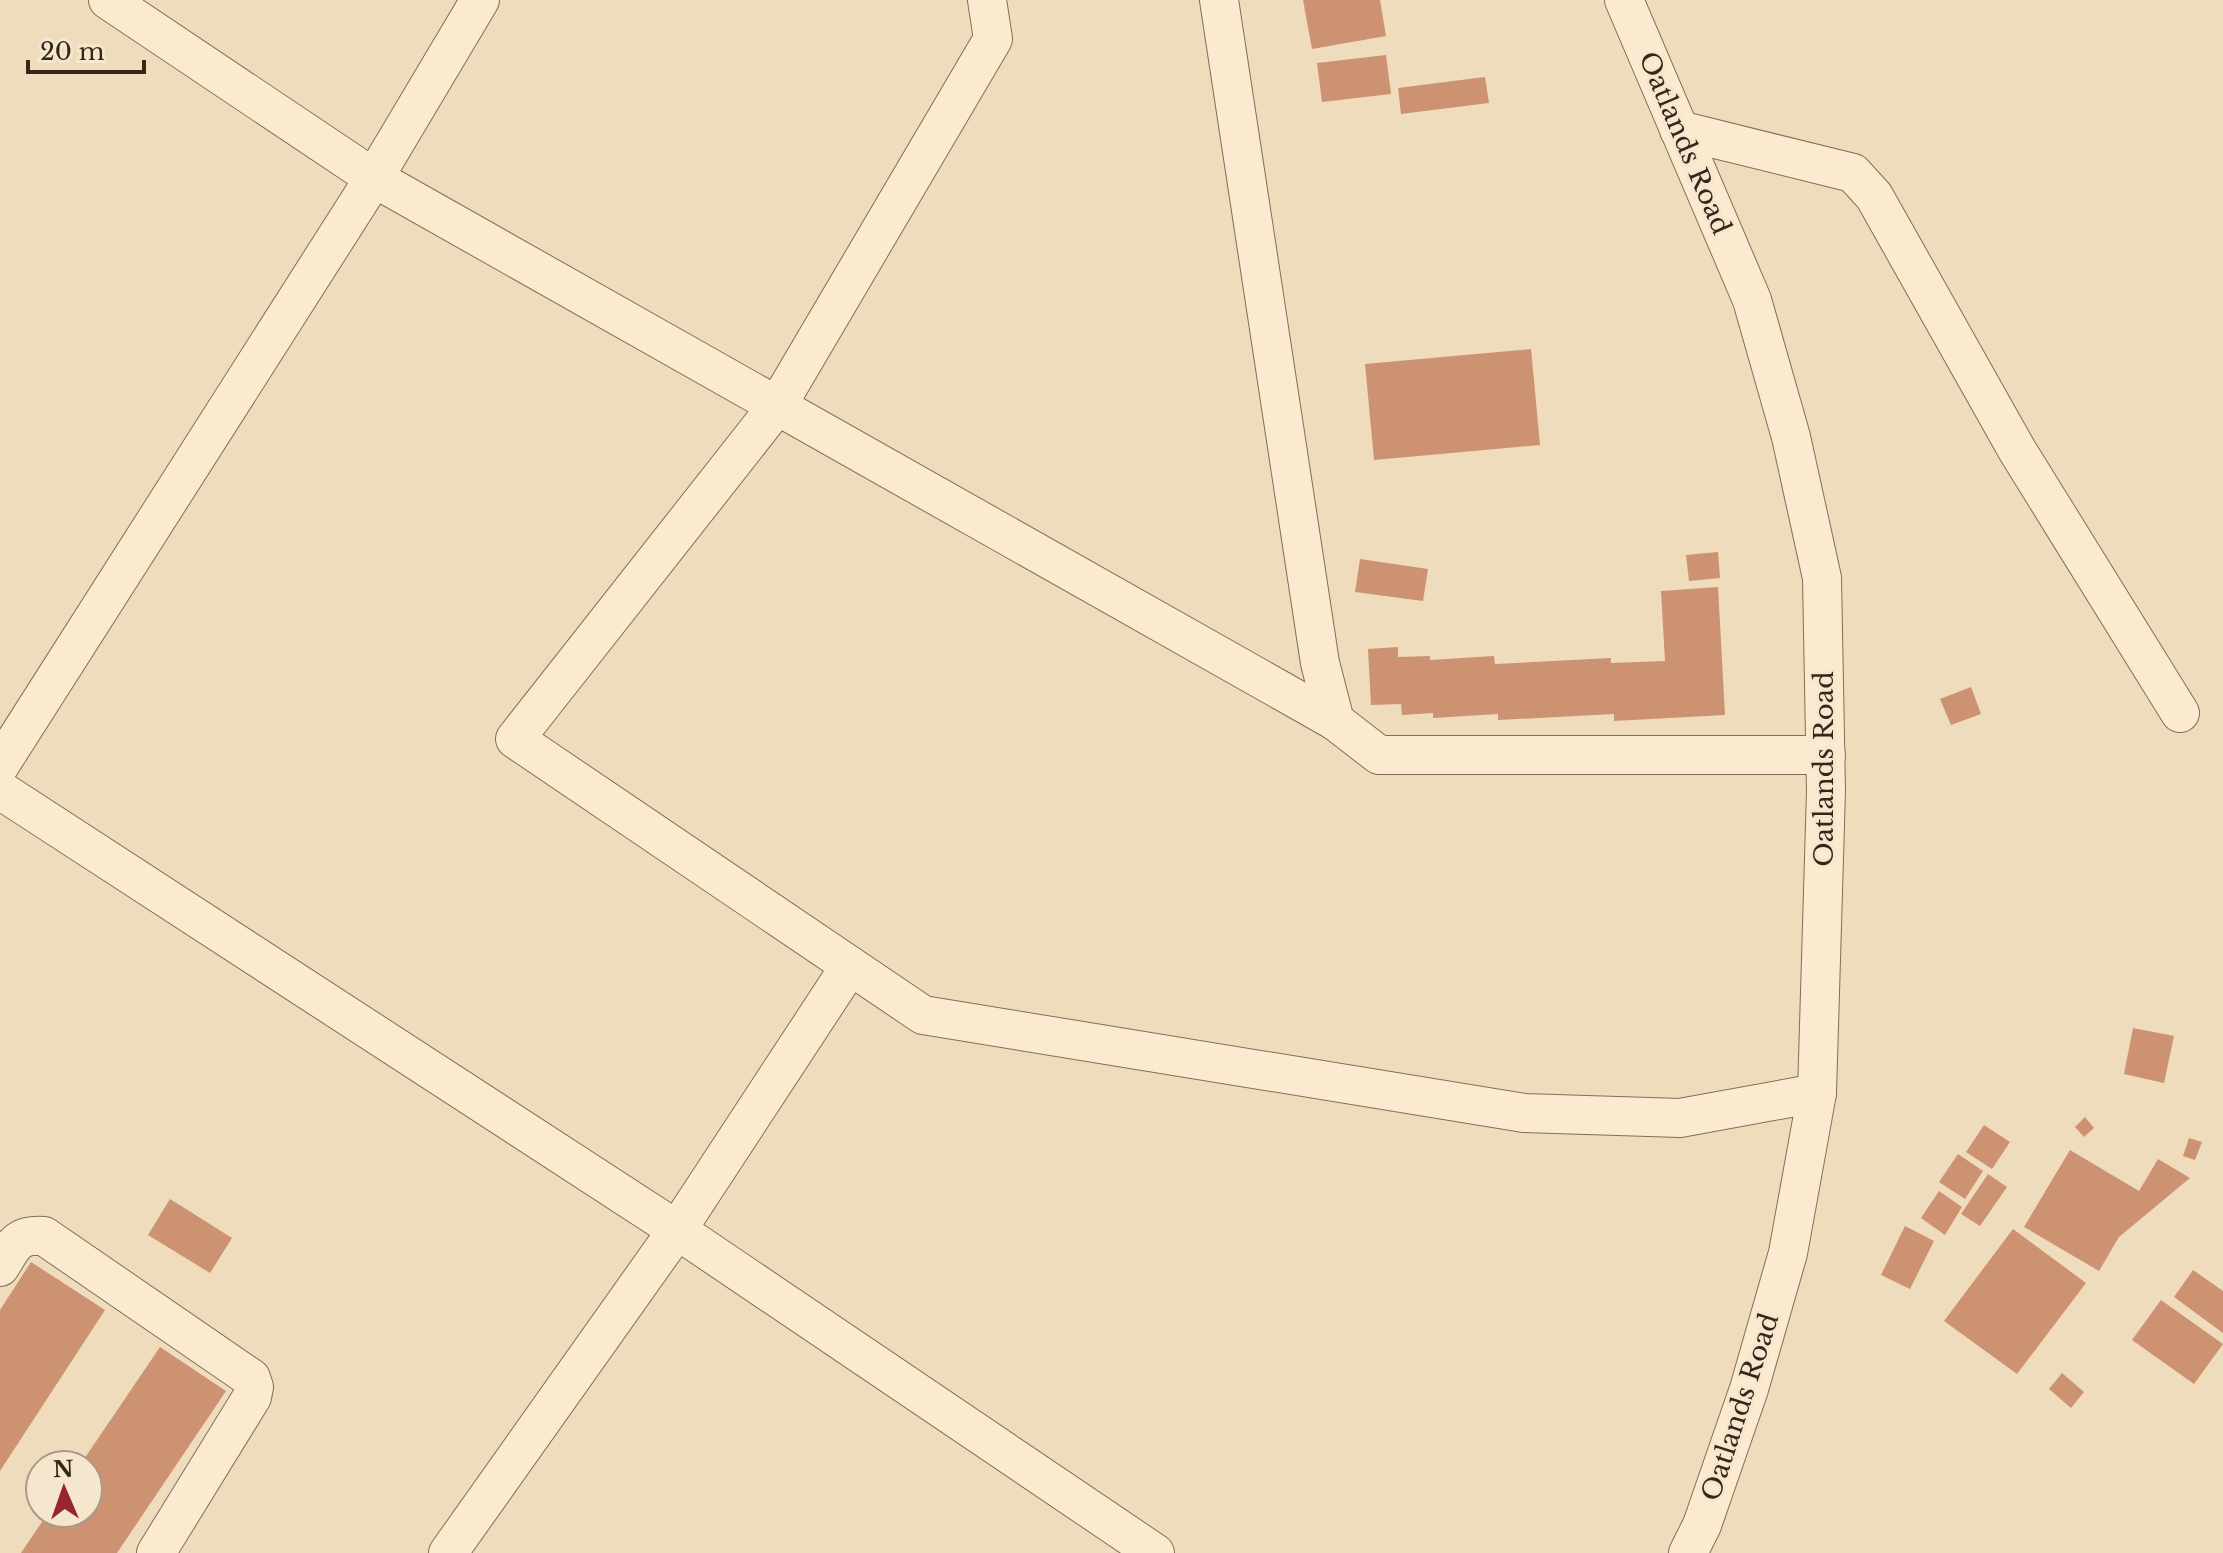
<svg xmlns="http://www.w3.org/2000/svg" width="2223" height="1553" font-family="'Libre Baskerville',serif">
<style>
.building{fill:#cd9272}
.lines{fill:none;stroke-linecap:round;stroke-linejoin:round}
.minor-casing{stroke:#866c56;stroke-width:40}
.minor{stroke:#f9ead0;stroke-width:38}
.labels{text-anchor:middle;stroke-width:6;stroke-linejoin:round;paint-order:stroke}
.street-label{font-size:26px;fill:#35261b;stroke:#f5e7cd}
</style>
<rect width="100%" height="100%" fill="#eedcbd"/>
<g class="building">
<path d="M1303,0H1380L1386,36L1312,49Z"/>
<path d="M1386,55L1391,94L1322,102L1317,63Z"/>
<path d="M1485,77L1489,103L1401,114L1398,88Z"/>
<path d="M1531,349L1540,445L1374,460L1365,364Z"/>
<path d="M1718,552L1720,578L1689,581L1686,555Z"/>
<path d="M1360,559L1428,569L1423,601L1355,592Z"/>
<path d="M1718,587L1725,715L1614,721V714L1498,720V714L1433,718V713L1402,715L1401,704L1371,705L1368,649L1398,647V657L1430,656V660L1494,656L1495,664L1611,658V663L1665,661L1661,591Z"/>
<path d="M1971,687L1981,714L1951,725L1940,699Z"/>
<path d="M2133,1028L2174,1036L2164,1083L2124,1074Z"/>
<path d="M2085,1117L2094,1128L2084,1137L2075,1127Z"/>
<path d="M1984,1125L2010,1142L1992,1169L1966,1152Z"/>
<path d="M2189,1138L2202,1142L2195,1160L2183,1156Z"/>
<path d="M2070,1150L2139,1191L2158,1159L2190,1178L2119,1237L2099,1271L2024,1227Z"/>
<path d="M1958,1154L1983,1171L1965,1199L1939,1182Z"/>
<path d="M1988,1174L2007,1187L1980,1226L1961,1214Z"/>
<path d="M1939,1191L1962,1207L1945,1235L1921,1218Z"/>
<path d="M170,1199L232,1238L210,1273L148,1235Z"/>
<path d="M1905,1226L1934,1241L1910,1289L1881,1275Z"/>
<path d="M2013,1229L2086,1283L2017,1374L1944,1321Z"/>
<path d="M31,1262L105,1310L0,1471V1310Z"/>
<path d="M2193,1270L2223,1291V1333L2174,1297Z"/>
<path d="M2161,1300L2223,1344L2194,1384L2132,1340Z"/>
<path d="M160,1347L226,1391L117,1553H21L48,1513H88V1465H80Z"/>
<path d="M2062,1373L2084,1392L2071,1408L2049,1389Z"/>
</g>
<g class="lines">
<defs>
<g id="minor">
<path d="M108,0L374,178L1335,721"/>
<path d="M987,0L993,39L777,406L515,739L923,1015L1524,1113L1680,1118L1817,1093"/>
<path d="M1219,0L1320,663L1335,721L1379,755H1826"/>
<path d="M1624,0L1752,300L1791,437L1822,578L1826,791L1817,1093L1788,1253L1749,1389L1702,1525L1688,1553"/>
<path d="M1679,130L1853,173L1874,196L2017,450L2180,713"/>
<path d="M0,765L374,178L480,0"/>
<path d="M0,790L677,1230L1155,1553"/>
<path d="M0,1267C14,1245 16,1234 44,1236L251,1378L254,1387L252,1397L156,1553"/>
<path d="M448,1553L677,1230L850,966"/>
</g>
</defs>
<use href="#minor" class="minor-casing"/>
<use href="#minor" class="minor"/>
</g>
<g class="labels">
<g class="street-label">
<text transform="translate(1685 143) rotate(67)" y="9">Oatlands Road</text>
<text transform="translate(1824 769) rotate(-90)" y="9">Oatlands Road</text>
<text transform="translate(1740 1407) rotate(-72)" y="9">Oatlands Road</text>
</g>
</g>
<g transform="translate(64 1489) rotate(358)"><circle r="38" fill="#f5e7cd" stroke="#a89a86" stroke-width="2"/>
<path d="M0-6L14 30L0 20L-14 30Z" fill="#95262d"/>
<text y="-12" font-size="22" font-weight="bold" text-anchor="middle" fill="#35261b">N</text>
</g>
<path d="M28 60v12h116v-12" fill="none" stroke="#35261b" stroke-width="4"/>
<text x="40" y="60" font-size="24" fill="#35261b" stroke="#f5e7cd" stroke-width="6" paint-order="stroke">20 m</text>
</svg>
